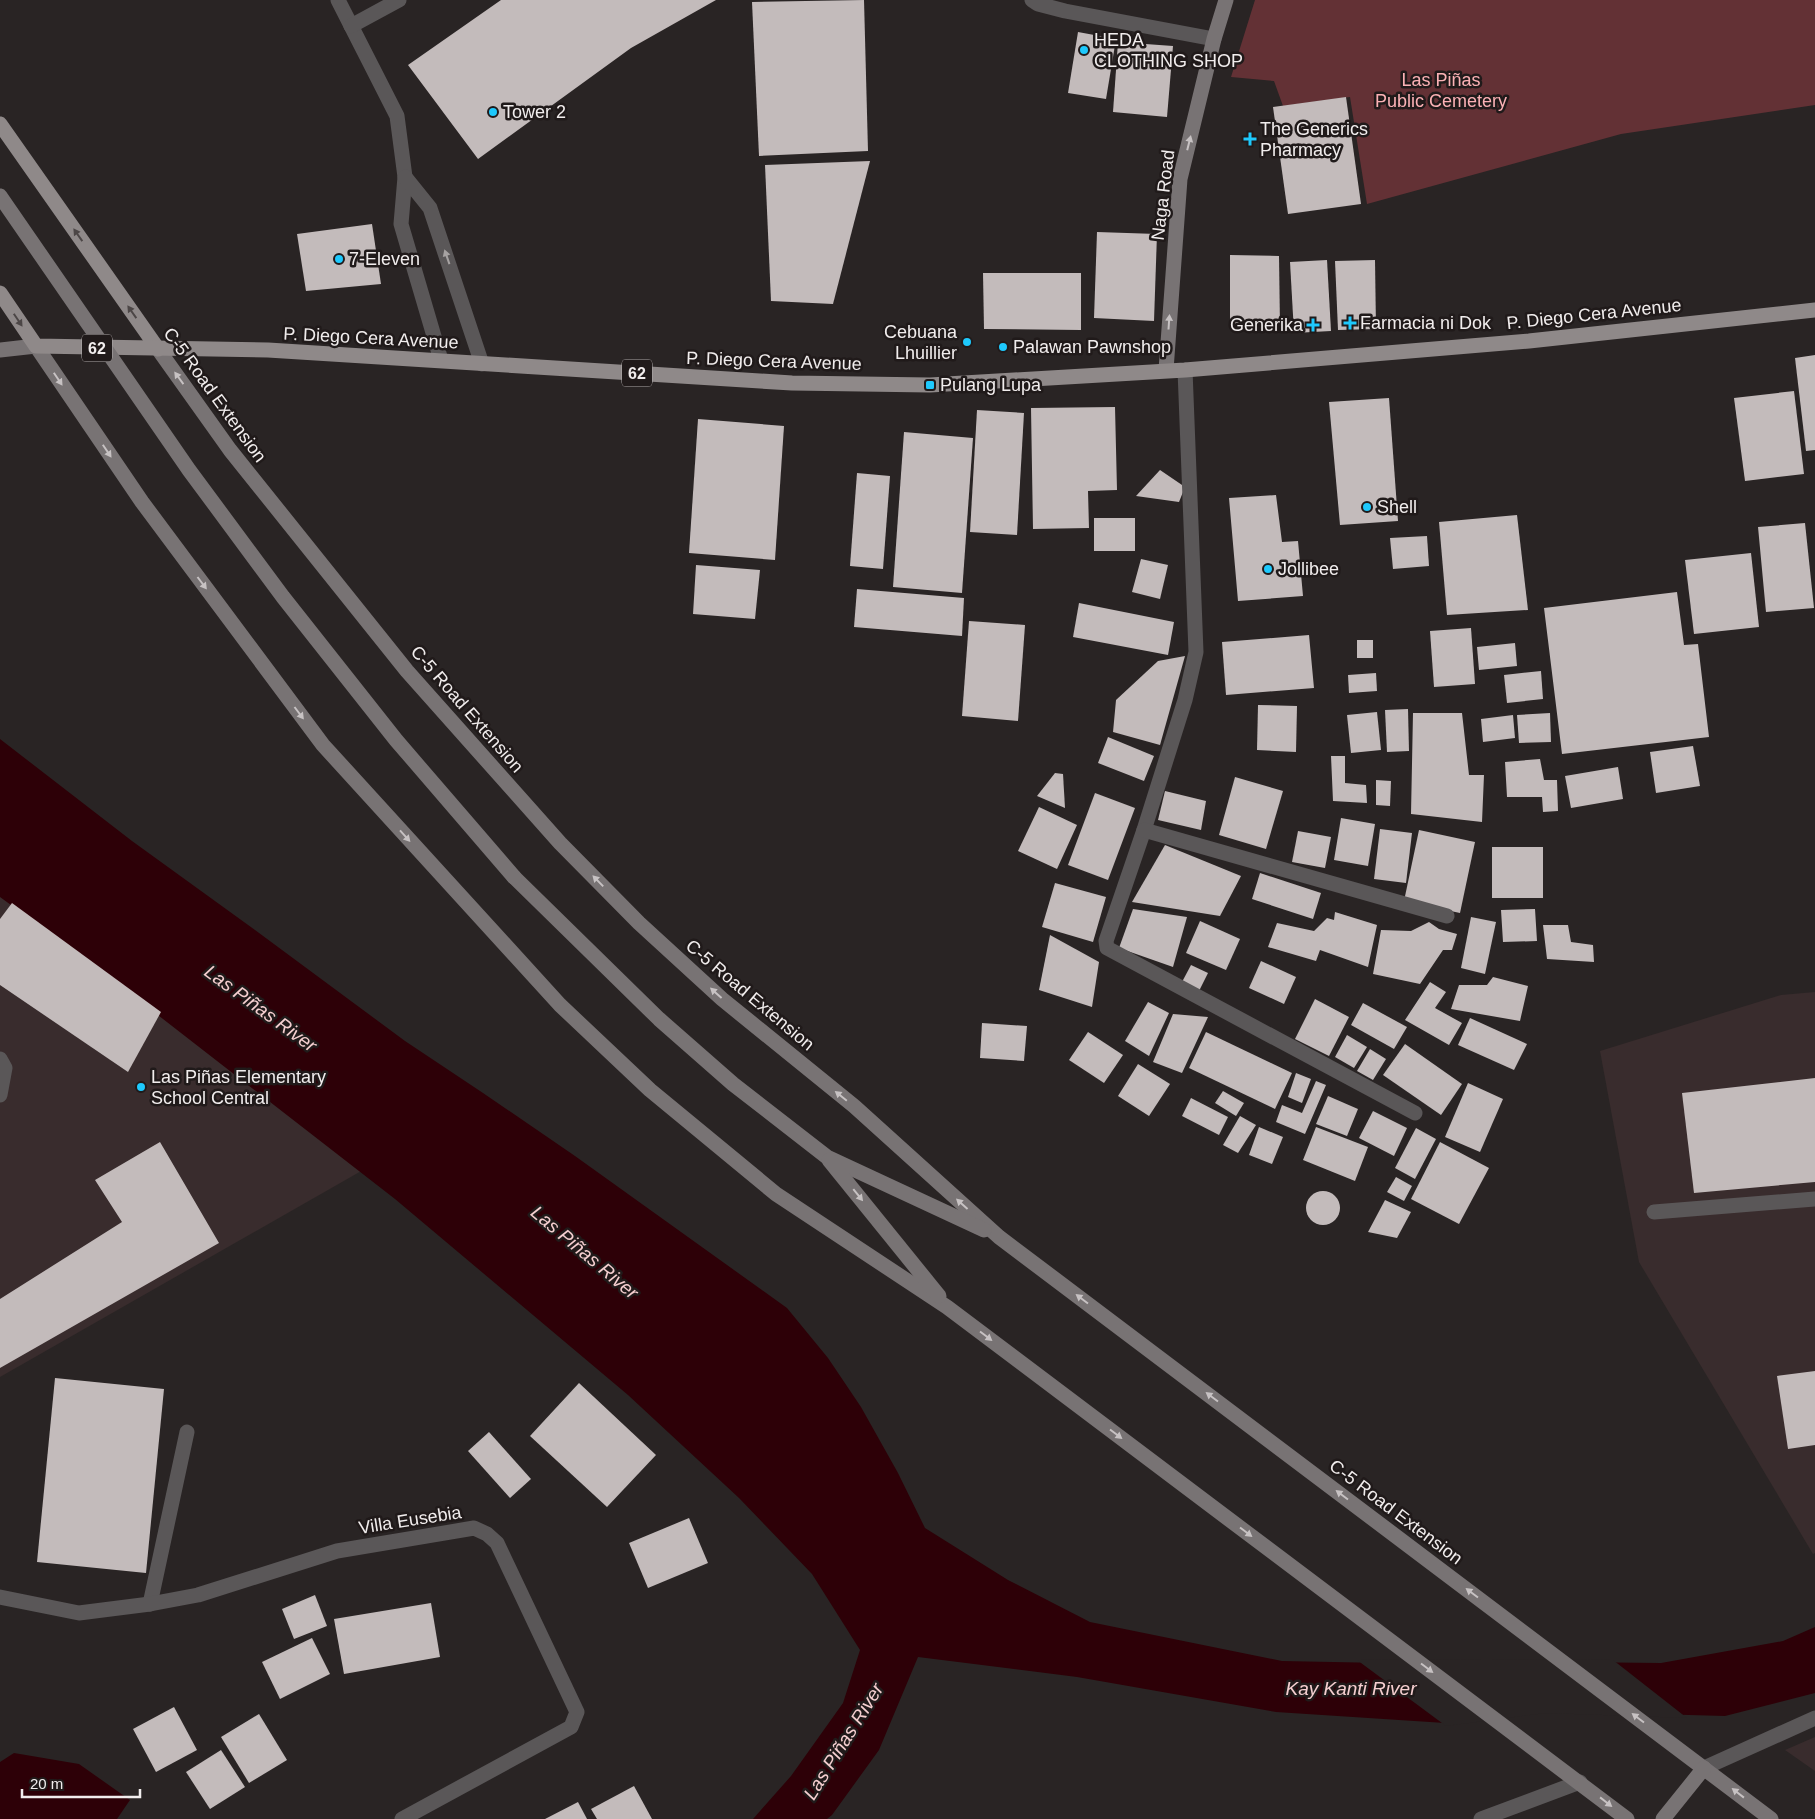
<svg xmlns="http://www.w3.org/2000/svg" width="1815" height="1819" font-family="Helvetica,sans-serif">
<style>
.built{fill:#392c2d}
.green{fill:#633135}
.water{fill:#2d0007}
.pier{fill:#292424}
.building{fill:#c3bbbb}
.lines{fill:none;stroke-linecap:round;stroke-linejoin:round}
.lane{stroke:#5a5758;stroke-width:15}
.street{stroke:#5a5758;stroke-width:15}
.secondary{stroke:#787374;stroke-width:15}
.primary{stroke:#8f8989;stroke-width:15}
.secondary-bridge{stroke:#787374;stroke-width:15}
.oneway{fill:#c7c2c3}
.oneway2{fill:#4c4646}
.oneway3{fill:#a6a2a2}
.poi-dot{fill:#1ec9fd;stroke:#201a1a;stroke-width:2}
.labels{text-anchor:middle;stroke-width:5;stroke-linejoin:round;paint-order:stroke}
.shield{fill:#201a1a;stroke:#b2aeae;stroke-width:1}
.shield-label{font-size:16px;font-weight:bold;fill:#f1eded}
.poi-label{font-size:18px;fill:#f1eded;stroke:#201a1a;text-anchor:start}
.park-label{font-size:18px;fill:#fbb1b5;stroke:#201a1a}
.street-label{font-size:18px;fill:#f1eded;stroke:#201a1a}
.water-label{font-size:19px;font-style:italic;fill:#f5cfd0;stroke:#201a1a}
</style>
<rect width="100%" height="100%" fill="#292424"/>
<g class="built">
<path d="M0,876L377,1162L0,1377Z"/>
<path d="M1815,992V1553L1813,1554L1639,1262L1600,1051L1781,995Z"/>
<path d="M1815,1737V1771L1785,1750Z"/>
</g>
<path class="green" d="M1255,0H1815V105L1621,134L1367,204L1350,97L1283,106L1274,81L1231,77Z"/>
<g class="water">
<path d="M0,739L132,841L255,930L405,1041L483,1093L575,1156L787,1308L828,1358L861,1407L898,1473L925,1528L1008,1580L1090,1622L1282,1661L1384,1663L1486,1661L1661,1663L1783,1641L1815,1627V1693L1725,1716L1546,1711L1445,1723L1276,1712L1077,1677L918,1657L879,1750L832,1815L827,1819H753L791,1776L843,1703L860,1650L812,1574L739,1498L628,1395L395,1199L96,967L0,897Z"/>
<path d="M14,1753L79,1764L130,1800L117,1819H0V1762Z"/>
</g>
<path class="pier" d="M1486,1659L1613,1660L1687,1718L1546,1713L1446,1726L1357,1660Z"/>
<g class="building">
<path d="M501,0H716L631,48L478,159L408,65Z"/>
<path d="M864,0L868,151L759,156L752,2Z"/>
<path d="M1078,32L1116,39L1106,99L1068,93Z"/>
<path d="M1118,42L1173,46L1167,117L1113,112Z"/>
<path d="M1346,97L1361,204L1288,214L1273,107Z"/>
<path d="M870,161L833,304L771,301L765,165Z"/>
<path d="M372,224L381,284L306,291L297,234Z"/>
<path d="M1097,232L1157,234L1154,321L1094,318Z"/>
<path d="M1230,255L1279,256L1280,328L1230,326Z"/>
<path d="M1327,260L1331,331L1294,333L1290,262Z"/>
<path d="M1375,260L1376,329L1338,330L1335,261Z"/>
<path d="M983,273H1081V330L984,329Z"/>
<path d="M1815,355V450L1806,451L1795,358Z"/>
<path d="M1794,391L1804,474L1745,481L1734,398Z"/>
<path d="M1389,398L1398,521L1340,525L1329,402Z"/>
<path d="M1115,407L1117,490L1088,491L1089,528L1033,529L1031,408Z"/>
<path d="M977,410L1024,413L1017,535L970,532Z"/>
<path d="M698,419L784,426L775,560L689,553Z"/>
<path d="M904,432L973,438L962,593L893,587Z"/>
<path d="M1160,470L1185,487L1179,502L1136,496Z"/>
<path d="M857,473L890,476L883,569L850,566Z"/>
<path d="M1276,495L1282,542L1298,541L1303,596L1238,601L1229,498Z"/>
<path d="M1517,515L1528,610L1447,615L1439,522Z"/>
<rect x="1094" y="518" width="41" height="33"/>
<path d="M1805,523L1814,608L1766,612L1758,527Z"/>
<path d="M1427,536L1429,566L1393,569L1390,538Z"/>
<path d="M1751,553L1759,627L1694,634L1685,560Z"/>
<path d="M1141,559L1168,565L1160,599L1132,592Z"/>
<path d="M696,565L760,570L755,619L693,614Z"/>
<path d="M857,589L964,598L962,636L854,627Z"/>
<path d="M1677,592L1684,645L1698,644L1709,737L1562,754L1544,608Z"/>
<path d="M1079,603L1174,622L1168,655L1073,637Z"/>
<path d="M969,621L1025,625L1018,721L962,716Z"/>
<path d="M1471,628L1475,684L1434,687L1430,631Z"/>
<path d="M1309,635L1314,688L1226,695L1222,642Z"/>
<rect x="1357" y="640" width="16" height="18"/>
<path d="M1515,643L1517,666L1479,670L1477,647Z"/>
<path d="M1185,656L1160,745L1113,732L1116,700L1158,661Z"/>
<path d="M1541,671L1543,699L1507,703L1504,675Z"/>
<path d="M1376,673L1377,691L1349,693L1348,675Z"/>
<path d="M1258,705L1297,706L1296,752L1257,750Z"/>
<path d="M1408,709L1409,751L1387,752L1385,710Z"/>
<path d="M1377,712L1381,750L1351,753L1347,715Z"/>
<path d="M1413,713H1462L1469,775H1484L1482,822L1411,814Z"/>
<path d="M1550,713L1551,742L1519,743L1517,715Z"/>
<path d="M1513,715L1515,738L1483,742L1481,719Z"/>
<path d="M1108,737L1154,756L1144,781L1098,763Z"/>
<path d="M1693,746L1700,786L1656,793L1650,752Z"/>
<path d="M1331,756H1345V783L1366,785L1367,803L1333,801Z"/>
<path d="M1540,759L1544,780H1557L1558,811L1543,812L1542,797H1507L1505,762Z"/>
<path d="M1618,767L1623,799L1571,808L1565,776Z"/>
<path d="M1055,773L1063,774L1065,808L1037,796Z"/>
<path d="M1235,777L1283,791L1266,849L1219,835Z"/>
<path d="M1376,780L1391,781L1390,806L1376,805Z"/>
<path d="M1165,791L1206,801L1201,830L1158,820Z"/>
<path d="M1095,793L1135,808L1108,880L1068,865Z"/>
<path d="M1039,807L1077,825L1057,869L1018,851Z"/>
<path d="M1341,818L1375,824L1368,866L1334,860Z"/>
<path d="M1380,829L1412,833L1406,883L1374,879Z"/>
<path d="M1419,830L1475,842L1460,913L1404,901Z"/>
<path d="M1298,831L1331,837L1325,868L1292,862Z"/>
<path d="M1165,845L1241,876L1220,916L1132,902Z"/>
<rect x="1492" y="847" width="51" height="51"/>
<path d="M1260,873L1321,893L1313,919L1252,899Z"/>
<path d="M1055,883L1106,897L1093,942L1042,927Z"/>
<path d="M12,903L161,1012L128,1072L0,985V919Z"/>
<path d="M1133,909L1187,917L1173,967L1119,948Z"/>
<path d="M1535,909L1537,941L1503,942L1501,910Z"/>
<path d="M1335,912L1377,925L1368,967L1320,950L1316,961L1268,947L1277,923L1314,931L1327,918L1334,920Z"/>
<path d="M1471,917L1496,922L1485,974L1461,968Z"/>
<path d="M1200,921L1240,939L1226,970L1186,953Z"/>
<path d="M1429,922L1439,929L1457,934L1452,950H1443L1420,984L1373,974L1381,930L1411,931Z"/>
<path d="M1543,925H1568L1571,942L1593,945L1594,962L1547,959Z"/>
<path d="M1050,935L1099,962L1092,1007L1039,990Z"/>
<path d="M1261,961L1296,977L1284,1004L1249,988Z"/>
<path d="M1191,965L1208,973L1199,991L1182,982Z"/>
<path d="M1493,977L1528,986L1520,1021L1451,1009L1459,985H1487Z"/>
<path d="M1430,982L1446,992L1435,1008L1462,1023L1449,1045L1405,1020Z"/>
<path d="M1315,999L1349,1017L1329,1056L1295,1039Z"/>
<path d="M1148,1002L1169,1013L1149,1056L1125,1041Z"/>
<path d="M1363,1003L1407,1027L1394,1049L1351,1025Z"/>
<path d="M1173,1014L1208,1017L1182,1073L1153,1062Z"/>
<path d="M1470,1018L1527,1044L1514,1070L1458,1045Z"/>
<path d="M982,1023L1027,1026L1024,1061L980,1058Z"/>
<path d="M1088,1032L1123,1055L1104,1083L1069,1060Z"/>
<path d="M1206,1032L1292,1073L1275,1109L1189,1068Z"/>
<path d="M1347,1035L1367,1047L1354,1068L1335,1057Z"/>
<path d="M1405,1044L1462,1084L1441,1115L1383,1075Z"/>
<path d="M1370,1049L1386,1059L1373,1080L1357,1071Z"/>
<path d="M1138,1064L1170,1084L1149,1116L1118,1096Z"/>
<path d="M1296,1073L1311,1079L1302,1103L1288,1097Z"/>
<path d="M1815,1078V1182L1694,1193L1682,1093Z"/>
<path d="M1316,1081L1326,1085L1305,1134L1276,1122L1282,1105L1302,1113Z"/>
<path d="M1468,1083L1503,1099L1480,1152L1445,1137Z"/>
<path d="M1223,1091L1244,1103L1236,1116L1215,1103Z"/>
<path d="M1328,1096L1358,1109L1347,1136L1316,1124Z"/>
<path d="M1191,1098L1228,1117L1219,1135L1182,1116Z"/>
<path d="M1373,1111L1407,1128L1394,1156L1359,1138Z"/>
<path d="M1240,1116L1256,1125L1238,1153L1223,1145Z"/>
<path d="M1259,1127L1283,1137L1272,1164L1249,1155Z"/>
<path d="M1316,1127L1368,1147L1355,1181L1303,1160Z"/>
<path d="M1416,1128L1436,1139L1415,1179L1395,1168Z"/>
<path d="M160,1142L219,1243L0,1368V1299L122,1222L95,1180Z"/>
<path d="M1440,1142L1489,1168L1459,1224L1411,1199Z"/>
<path d="M1396,1177L1412,1186L1404,1201L1387,1192Z"/>
<circle cx="1323" cy="1208" r="17"/>
<path d="M1385,1200L1411,1212L1397,1238L1368,1232Z"/>
<path d="M1815,1371V1445L1788,1449L1777,1376Z"/>
<path d="M55,1378L164,1389L146,1573L37,1562Z"/>
<path d="M579,1383L656,1455L607,1507L530,1436Z"/>
<path d="M489,1432L531,1479L510,1498L468,1451Z"/>
<path d="M689,1518L708,1563L648,1588L629,1543Z"/>
<path d="M315,1595L327,1626L294,1639L282,1609Z"/>
<path d="M431,1603L440,1657L344,1674L334,1619Z"/>
<path d="M312,1638L330,1674L280,1699L262,1662Z"/>
<path d="M174,1707L197,1750L156,1772L133,1729Z"/>
<path d="M259,1714L287,1760L249,1783L221,1737Z"/>
<path d="M221,1750L245,1787L210,1809L186,1772Z"/>
<path d="M634,1786L652,1819H597L591,1809Z"/>
<path d="M578,1802L587,1819H545Z"/>
</g>
<g class="lines">
<g class="lane">
<path d="M338,0L397,116L405,177L401,224L441,360"/>
<path d="M351,26L399,0"/>
<path d="M405,177L430,208L482,364"/>
<path d="M0,1059L5,1068L0,1095"/>
<path d="M1654,1212L1815,1199"/>
<path d="M150,1604L187,1432"/>
<path d="M1481,1819L1580,1782"/>
</g>
<g class="street">
<path d="M1032,0L1038,4L1065,11L1214,39"/>
<path d="M1185,370L1196,652L1185,700L1144,830L1106,941L1107,948L1415,1113"/>
<path d="M1144,830L1447,916"/>
<path d="M0,1597L79,1613L150,1604L198,1595L337,1551L474,1528L487,1534L497,1543L577,1712L571,1727L402,1819"/>
<path d="M1704,1768L1815,1718"/>
</g>
<g class="secondary">
<path d="M158,349L230,450L407,671L560,843L639,923L722,999L854,1106L999,1237L1771,1819"/>
<path d="M0,350L36,346L142,502L323,745L560,1005L650,1090L776,1194L947,1307L1627,1819"/>
<path d="M1166,370L1180,179L1214,39L1226,0"/>
<path d="M514,877L659,1019L733,1084L827,1157L984,1230"/>
<path d="M829,1160L939,1296"/>
<path d="M1663,1819L1704,1768"/>
</g>
<g class="primary">
<path d="M0,124L158,349"/>
<path d="M0,293L36,346L268,350L792,383L930,385L1185,370L1529,341L1815,310"/>
</g>
<path class="secondary-bridge" d="M0,196L189,470L283,597L396,740L514,877"/>
</g>
<defs><path id="oneway-solid" d="M-6-.8H1V-3.2L6.5 0L1 3.2V.8H-6Z" transform="scale(1.25)"/></defs>
<g class="oneway">
<use href="#oneway-solid" transform="translate(1189 143) rotate(-76)"/>
<use href="#oneway-solid" transform="translate(1169 322) rotate(-86)"/>
<use href="#oneway-solid" transform="translate(179 378) rotate(-126)"/>
<use href="#oneway-solid" transform="translate(58 379) rotate(56)"/>
<use href="#oneway-solid" transform="translate(107 451) rotate(56)"/>
<use href="#oneway-solid" transform="translate(202 583) rotate(53)"/>
<use href="#oneway-solid" transform="translate(299 713) rotate(53)"/>
<use href="#oneway-solid" transform="translate(405 836) rotate(48)"/>
<use href="#oneway-solid" transform="translate(598 881) rotate(-134)"/>
<use href="#oneway-solid" transform="translate(716 993) rotate(-138)"/>
<use href="#oneway-solid" transform="translate(841 1096) rotate(-141)"/>
<use href="#oneway-solid" transform="translate(858 1195) rotate(51)"/>
<use href="#oneway-solid" transform="translate(962 1204) rotate(-138)"/>
<use href="#oneway-solid" transform="translate(1082 1299) rotate(-143)"/>
<use href="#oneway-solid" transform="translate(986 1336) rotate(37)"/>
<use href="#oneway-solid" transform="translate(1212 1397) rotate(-143)"/>
<use href="#oneway-solid" transform="translate(1116 1434) rotate(37)"/>
<use href="#oneway-solid" transform="translate(1342 1495) rotate(-143)"/>
<use href="#oneway-solid" transform="translate(1246 1532) rotate(37)"/>
<use href="#oneway-solid" transform="translate(1472 1593) rotate(-143)"/>
<use href="#oneway-solid" transform="translate(1427 1668) rotate(37)"/>
<use href="#oneway-solid" transform="translate(1638 1718) rotate(-143)"/>
<use href="#oneway-solid" transform="translate(1738 1793) rotate(-142)"/>
<use href="#oneway-solid" transform="translate(1606 1802) rotate(38)"/>
</g>
<g class="oneway2">
<use href="#oneway-solid" transform="translate(78 235) rotate(-125)"/>
<use href="#oneway-solid" transform="translate(132 312) rotate(-125)"/>
<use href="#oneway-solid" transform="translate(18 320) rotate(56)"/>
</g>
<use class="oneway3" href="#oneway-solid" transform="translate(447 257) rotate(-109)"/>
<g class="poi-dot">
<circle cx="1084" cy="50" r="5"/>
<circle cx="493" cy="112" r="5"/>
<path d="M1247.5 131.5h5v5h5v5h-5v5h-5v-5h-5v-5h5z"/>
<circle cx="339" cy="259" r="5"/>
<path d="M1347.5 315.5h5v5h5v5h-5v5h-5v-5h-5v-5h5z"/>
<path d="M1310.5 317.5h5v5h5v5h-5v5h-5v-5h-5v-5h5z"/>
<circle cx="967" cy="342" r="5"/>
<circle cx="1003" cy="347" r="5"/>
<rect x="925" y="380" width="10" height="10" rx="2.5"/>
<circle cx="1367" cy="507" r="5"/>
<circle cx="1268" cy="569" r="5"/>
<circle cx="141" cy="1087" r="5"/>
</g>
<g class="labels">
<g class="shield">
<rect x="82" y="334.5" width="30" height="27" rx="4"/>
<rect x="622" y="359.5" width="30" height="27" rx="4"/>
</g>
<g class="shield-label">
<text x="97" y="354">62</text>
<text x="637" y="379">62</text>
</g>
<g class="poi-label">
<text x="1094" y="46">HEDA<tspan x="1094" dy="21">CLOTHING SHOP</tspan></text>
<text x="503" y="118">Tower 2</text>
<text x="1260" y="135">The Generics<tspan x="1260" dy="21">Pharmacy</tspan></text>
<text x="349" y="265">7-Eleven</text>
<text x="1360" y="329">Farmacia ni Dok</text>
<text x="1303" y="331" text-anchor="end">Generika</text>
<text x="957" y="338" text-anchor="end">Cebuana<tspan x="957" dy="21">Lhuillier</tspan></text>
<text x="1013" y="353">Palawan Pawnshop</text>
<text x="940" y="391">Pulang Lupa</text>
<text x="1377" y="513">Shell</text>
<text x="1278" y="575">Jollibee</text>
<text x="151" y="1083">Las Piñas Elementary<tspan x="151" dy="21">School Central</tspan></text>
</g>
<g class="park-label">
<text x="1441" y="86">Las Piñas<tspan x="1441" dy="21">Public Cemetery</tspan></text>
</g>
<g class="street-label">
<text transform="translate(1163 195) rotate(-83)" y="6">Naga Road</text>
<text transform="translate(1594 314) rotate(-6)" y="6">P. Diego Cera Avenue</text>
<text transform="translate(371 338) rotate(3)" y="6">P. Diego Cera Avenue</text>
<text transform="translate(774 361) rotate(2)" y="6">P. Diego Cera Avenue</text>
<text transform="translate(215 395) rotate(54)" y="6">C-5 Road Extension</text>
<text transform="translate(467 709) rotate(49)" y="6">C-5 Road Extension</text>
<text transform="translate(750 995) rotate(40)" y="6">C-5 Road Extension</text>
<text transform="translate(1396 1512) rotate(37)" y="6">C-5 Road Extension</text>
<text transform="translate(410 1520) rotate(-9)" y="6">Villa Eusebia</text>
</g>
<g class="water-label">
<text transform="translate(261 1008) rotate(36)" y="7">Las Piñas River</text>
<text transform="translate(585 1252) rotate(40)" y="7">Las Piñas River</text>
<text x="1351" y="1695">Kay Kanti River</text>
<text transform="translate(843 1741) rotate(-58)" y="7">Las Piñas River</text>
</g>
</g>
<path d="M22 1789v8h118v-8" fill="none" stroke="#f1eded" stroke-width="2.5"/>
<text x="30" y="1789" font-size="15" fill="#f1eded" stroke="#201a1a" stroke-width="4" paint-order="stroke">20 m</text>
</svg>
